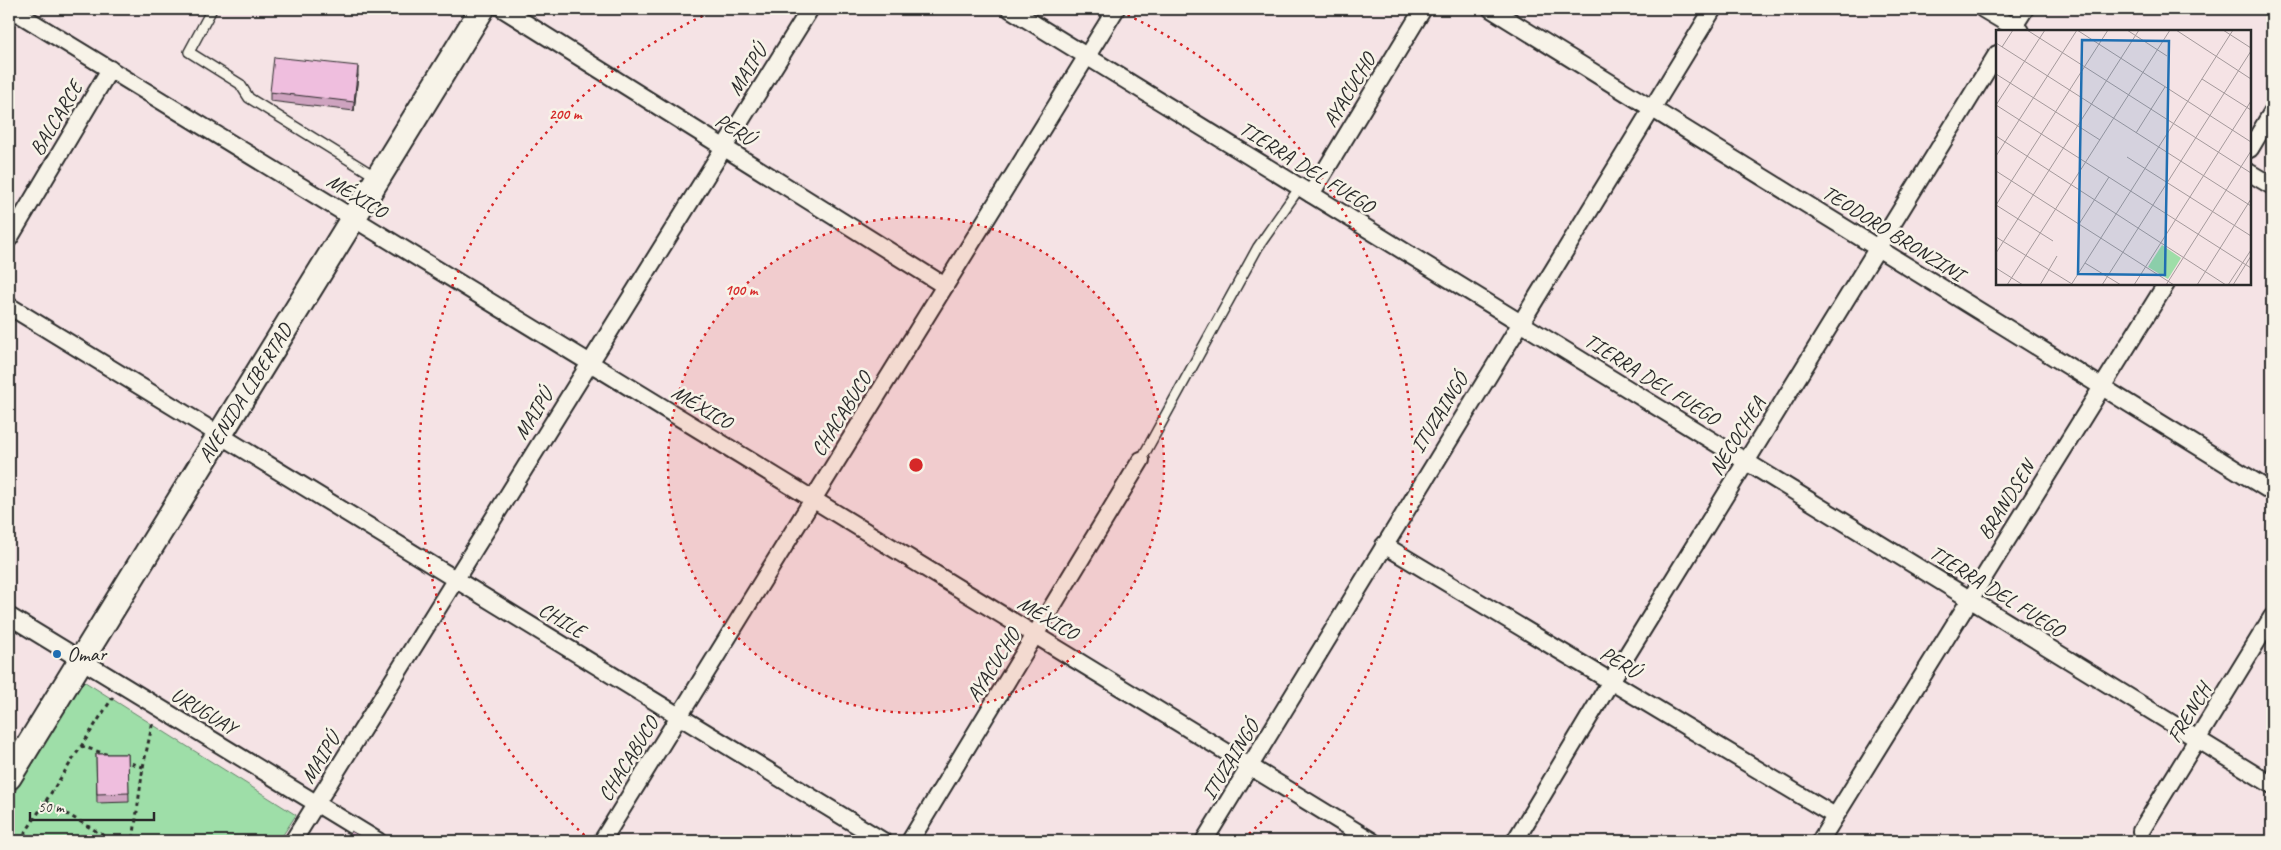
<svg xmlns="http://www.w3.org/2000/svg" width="2281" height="850" font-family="Caveat,sans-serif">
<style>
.green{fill:#9edea8;stroke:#64846a}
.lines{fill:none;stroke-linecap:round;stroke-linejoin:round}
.service-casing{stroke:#2b2b2b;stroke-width:12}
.minor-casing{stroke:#2b2b2b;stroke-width:20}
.secondary-casing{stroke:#2b2b2b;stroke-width:28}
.path{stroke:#2b2b2b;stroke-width:3;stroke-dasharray:4 4;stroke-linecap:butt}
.service{stroke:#f7f3e8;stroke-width:9}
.minor{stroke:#f7f3e8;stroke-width:16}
.secondary{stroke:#f7f3e8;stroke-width:24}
.wall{fill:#cea3bf;stroke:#2b2b2b}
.shaded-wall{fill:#a7859b;stroke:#2b2b2b}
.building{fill:#efbede;stroke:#2b2b2b}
.ring{fill:none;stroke:#d62828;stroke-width:2.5;stroke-dasharray:2.5 5}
.poi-dot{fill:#1f6fb2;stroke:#f7f3e8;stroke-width:2}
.labels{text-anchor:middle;stroke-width:5;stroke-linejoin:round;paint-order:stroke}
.street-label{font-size:21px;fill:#2b2b2b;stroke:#f7f3e8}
.poi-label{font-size:21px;fill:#2b2b2b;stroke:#f7f3e8;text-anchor:start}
.inset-road{fill:none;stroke:#a4999b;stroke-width:1}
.view{fill:#1f6fb2;fill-opacity:0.15;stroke:#1f6fb2;stroke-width:2.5}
.inset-edge{fill:none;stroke:#2b2b2b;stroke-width:2.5}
.centre{fill:#d62828;stroke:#f7f3e8;stroke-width:2.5}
.ring-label{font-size:15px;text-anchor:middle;font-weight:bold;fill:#d62828;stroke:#f7f3e8;stroke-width:5;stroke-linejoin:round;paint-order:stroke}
</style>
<rect width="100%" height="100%" fill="#f5e3e5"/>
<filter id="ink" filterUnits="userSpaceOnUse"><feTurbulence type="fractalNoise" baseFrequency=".02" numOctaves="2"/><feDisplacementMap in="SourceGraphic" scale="10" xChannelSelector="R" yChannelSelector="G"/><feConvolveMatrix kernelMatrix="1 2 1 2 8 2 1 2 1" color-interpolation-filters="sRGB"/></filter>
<g filter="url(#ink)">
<path class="green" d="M82,680L296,815L279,841H9V802Z"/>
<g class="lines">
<defs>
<g id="service">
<path d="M208,9L211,11L189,52L240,84L249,98L378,178"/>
<path d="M1141,460L1258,247L1300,187"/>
</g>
<g id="minor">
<path d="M11,9L1372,841"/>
<path d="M503,9L945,286"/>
<path d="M1010,9L2272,785"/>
<path d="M1491,9L2272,492"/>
<path d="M1983,9L2020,31"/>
<path d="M2011,31L2025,9"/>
<path d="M2250,149L2272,112"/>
<path d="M2250,173L2272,186"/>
<path d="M1311,194L1423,9"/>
<path d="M9,239L110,69"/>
<path d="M9,306L883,841"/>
<path d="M1384,545L1835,816"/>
<path d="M9,616L378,841"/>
<path d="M2141,831L2272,617"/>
<path d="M293,841L810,9"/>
<path d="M602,841L1116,9"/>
<path d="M910,841L1141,460"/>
<path d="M1204,841L1713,9"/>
<path d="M1515,841L1611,681L1997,54"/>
<path d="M1820,841L2166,284"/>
</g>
<path id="secondary" d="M9,777L482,9"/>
</defs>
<use href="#service" class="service-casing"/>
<use href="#minor" class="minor-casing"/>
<use href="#secondary" class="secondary-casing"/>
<g class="path">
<path d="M81,746L109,755"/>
<path d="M124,761L143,767L133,841"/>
<path d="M143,767L153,721"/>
<path d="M45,801L113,841"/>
<path d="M20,841L113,697"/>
</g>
<use href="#service" class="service"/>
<use href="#minor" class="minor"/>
<use href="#secondary" class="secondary"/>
</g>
<g class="wall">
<path d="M358,75L354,111L270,101V92Z"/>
<path d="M96,754H128L129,802L97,803Z"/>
</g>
<path class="shaded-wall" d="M358,66V75L354,111V102Z"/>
<g class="building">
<path d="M274,57L358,66L354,102L270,92Z"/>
<path d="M96,754H128L129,793L97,794Z"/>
<path d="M351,831L369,841H345Z"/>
</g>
</g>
<circle cx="916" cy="465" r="248" fill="#d62828" fill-opacity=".12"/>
<g class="ring">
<circle cx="916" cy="465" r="248"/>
<path d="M590 840A497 497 0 0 1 718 9M1114 9A497 497 0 0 1 1242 840"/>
</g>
<circle class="poi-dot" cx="57" cy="654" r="5"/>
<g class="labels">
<g class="street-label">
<text transform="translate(747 70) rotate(-58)" y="7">MAIPÚ</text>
<text transform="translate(1349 90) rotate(-59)" y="7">AYACUCHO</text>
<text transform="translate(56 118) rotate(-59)" y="7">BALCARCE</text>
<text transform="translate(735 129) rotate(32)" y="7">PERÚ</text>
<text transform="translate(1307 167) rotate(32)" y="7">TIERRA DEL FUEGO</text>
<text transform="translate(357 196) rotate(32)" y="7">MÉXICO</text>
<text transform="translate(1893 233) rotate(32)" y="7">TEODORO BRONZINI</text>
<text transform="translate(1652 379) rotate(32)" y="7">TIERRA DEL FUEGO</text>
<text transform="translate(245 393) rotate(-58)" y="7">AVENIDA LIBERTAD</text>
<text transform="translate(702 407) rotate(31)" y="7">MÉXICO</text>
<text transform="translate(1439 413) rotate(-58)" y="7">ITUZAINGÓ</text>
<text transform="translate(533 414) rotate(-58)" y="7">MAIPÚ</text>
<text transform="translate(841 414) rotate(-58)" y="7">CHACABUCO</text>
<text transform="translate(1737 436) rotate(-58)" y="7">NECOCHEA</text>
<text transform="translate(2006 500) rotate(-58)" y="7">BRANDSEN</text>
<text transform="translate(1997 591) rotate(32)" y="7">TIERRA DEL FUEGO</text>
<text transform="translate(1048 618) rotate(31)" y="7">MÉXICO</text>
<text transform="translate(562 620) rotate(31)" y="7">CHILE</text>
<text transform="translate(1620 662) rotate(31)" y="7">PERÚ</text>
<text transform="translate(993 665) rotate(-58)" y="7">AYACUCHO</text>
<text transform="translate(204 711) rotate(31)" y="7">URUGUAY</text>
<text transform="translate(2189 713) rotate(-59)" y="7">FRENCH</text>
<text transform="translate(320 758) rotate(-58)" y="7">MAIPÚ</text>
<text transform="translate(628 759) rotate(-58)" y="7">CHACABUCO</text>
<text transform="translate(1230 760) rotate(-58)" y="7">ITUZAINGÓ</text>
</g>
<g class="poi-label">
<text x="67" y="661">Omar</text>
</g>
</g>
<g transform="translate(1996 30)">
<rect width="255" height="255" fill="#f5e3e5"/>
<path d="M166,215L185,228L172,249L152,237Z" fill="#9edea8"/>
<path class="inset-road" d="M31,0L255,143M49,0L0,75L255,238M81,0L255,112M131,0L171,26M180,0L255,49M227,0L255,18M0,13L255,176M6,17L17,0M0,44L104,110M206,49L255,80M140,103L169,57M0,106L230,255M0,126L81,0M131,127L255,206M0,141L178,255M83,194L113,147M0,207L76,254M57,211L0,175L112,0M0,223L143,0M89,233L125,255M0,238L27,255M11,255L174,0M44,255L61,226M75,255L237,0M106,255L255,21M138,255L255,71M170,255L255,121M201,255L255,169M232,255L255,220M237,255L255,226"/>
<path class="view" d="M86,10L173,11L169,245L82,244Z"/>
<rect width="255" height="255" class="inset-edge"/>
</g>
<circle cx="916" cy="465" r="8" class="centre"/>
<g class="ring-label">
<text x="565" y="119">200 m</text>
<text x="741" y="295">100 m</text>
</g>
<rect width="2281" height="850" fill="none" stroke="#f7f3e8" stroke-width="30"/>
<rect x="15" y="15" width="2251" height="820" fill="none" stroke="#2b2b2b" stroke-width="2" filter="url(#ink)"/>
<path d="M30 812v8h124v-8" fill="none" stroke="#2b2b2b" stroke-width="2.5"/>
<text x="38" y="812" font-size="15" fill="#2b2b2b" stroke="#f7f3e8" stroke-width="4" paint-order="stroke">50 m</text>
</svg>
